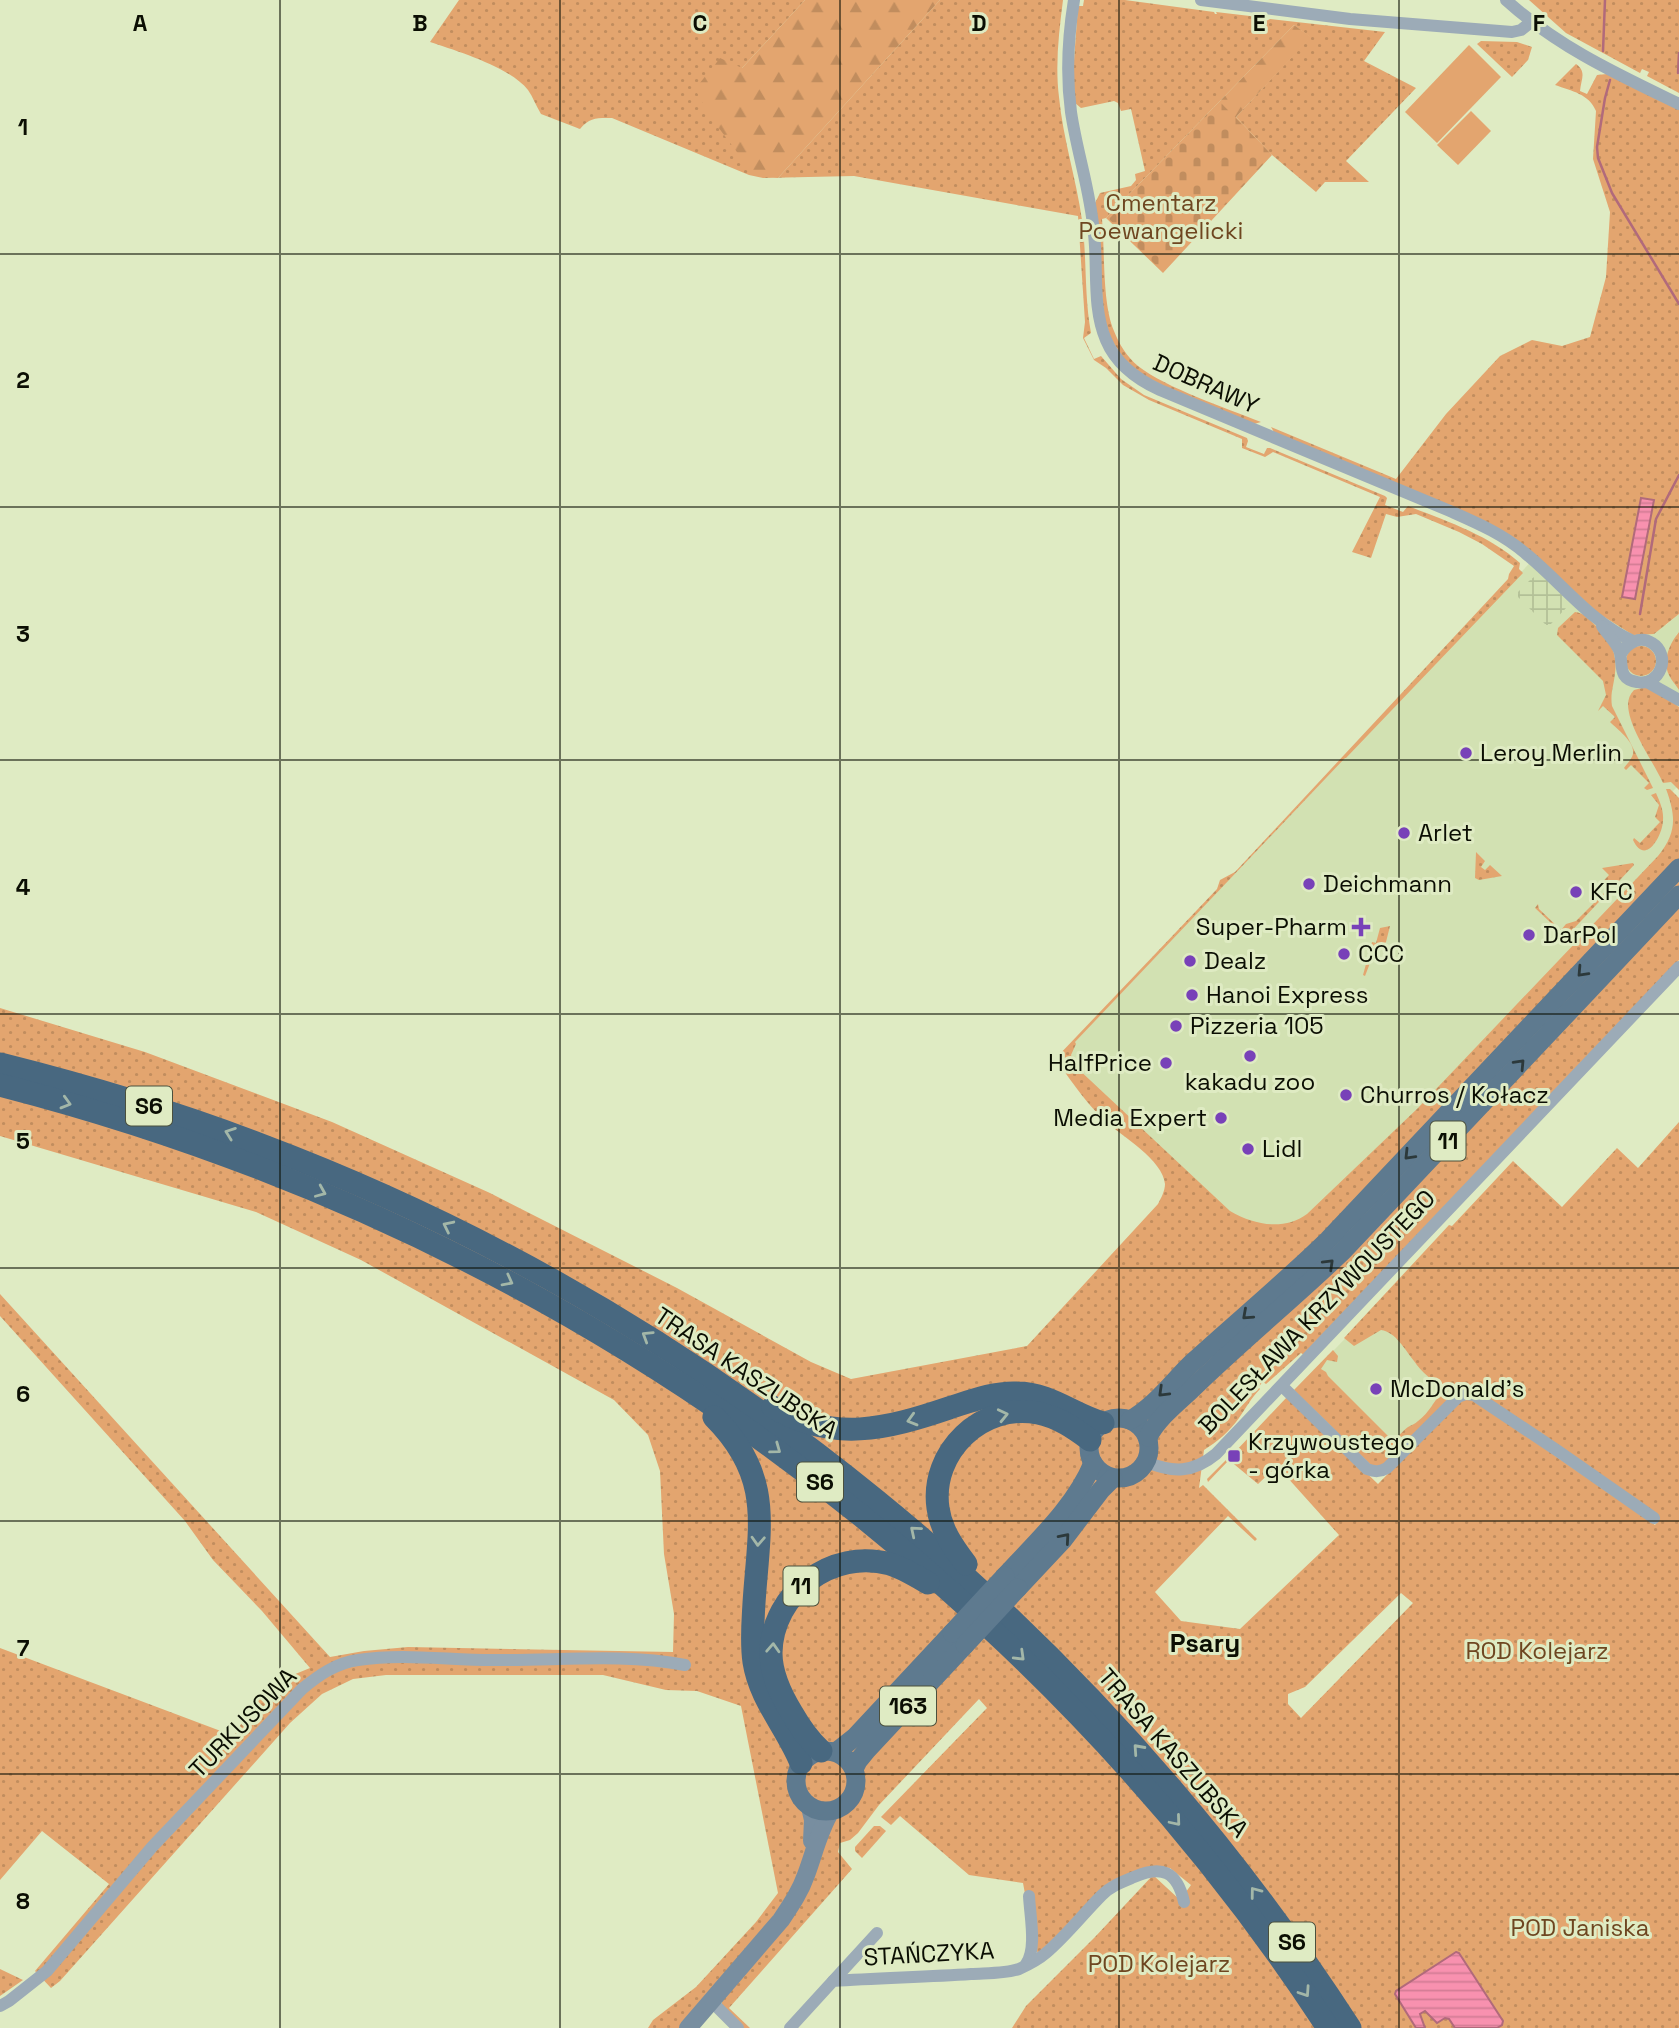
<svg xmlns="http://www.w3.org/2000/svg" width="1679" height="2028" font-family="'Space Grotesk',sans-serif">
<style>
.built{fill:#d2e1b2}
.industrial{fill:url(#industrial-grid)}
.green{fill:url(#green-dots);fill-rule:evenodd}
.forest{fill:url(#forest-firs)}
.cemetery{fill:url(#cemetery-stones)}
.pitch{fill:#e3a56f}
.water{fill:url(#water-rules);stroke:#b16a7b;stroke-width:2}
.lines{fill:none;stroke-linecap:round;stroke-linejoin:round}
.stream{stroke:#b16a7b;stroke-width:2.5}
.minor{stroke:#9cabb7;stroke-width:12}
.secondary{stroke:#788ea0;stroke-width:18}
.primary{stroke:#5e7a8f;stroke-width:19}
.motorway{stroke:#486880;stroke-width:23}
.primary-bridge{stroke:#5e7a8f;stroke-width:19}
.oneway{stroke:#2c393b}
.oneway2{stroke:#a3b7a8}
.grid{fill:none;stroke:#0b0e03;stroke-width:2;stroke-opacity:0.55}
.poi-dot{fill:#7841b8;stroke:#dfebc3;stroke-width:2.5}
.labels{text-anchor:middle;stroke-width:6;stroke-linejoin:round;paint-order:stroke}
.shield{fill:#dfebc3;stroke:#4b503d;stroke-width:2}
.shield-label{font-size:23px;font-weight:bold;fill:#0b0e03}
.park-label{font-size:24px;fill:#6e4620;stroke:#dfebc3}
.street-label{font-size:24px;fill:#0b0e03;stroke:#dfebc3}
.poi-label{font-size:24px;fill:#0b0e03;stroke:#dfebc3;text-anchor:start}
.neighbourhood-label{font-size:26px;font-weight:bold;fill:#0b0e03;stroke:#dfebc3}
.grid-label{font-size:23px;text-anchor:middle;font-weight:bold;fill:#0b0e03;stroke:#dfebc3;stroke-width:6;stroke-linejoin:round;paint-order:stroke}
</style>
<defs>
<pattern id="industrial-grid" width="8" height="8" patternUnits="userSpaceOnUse" patternTransform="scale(1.75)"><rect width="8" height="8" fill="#d2e1b2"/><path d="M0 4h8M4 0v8" fill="none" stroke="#b3c097"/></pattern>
<pattern id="green-dots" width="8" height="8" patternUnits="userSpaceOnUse" patternTransform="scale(1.75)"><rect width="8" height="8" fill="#e3a56f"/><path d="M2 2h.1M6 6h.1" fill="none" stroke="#c18d5e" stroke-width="1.8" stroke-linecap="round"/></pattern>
<pattern id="forest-firs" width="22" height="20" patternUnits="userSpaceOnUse" patternTransform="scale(1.75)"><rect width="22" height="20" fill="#e3a56f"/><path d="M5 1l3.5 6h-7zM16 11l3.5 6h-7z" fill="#c18d5e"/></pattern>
<pattern id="cemetery-stones" width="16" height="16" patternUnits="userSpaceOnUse" patternTransform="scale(1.75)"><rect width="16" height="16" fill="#e3a56f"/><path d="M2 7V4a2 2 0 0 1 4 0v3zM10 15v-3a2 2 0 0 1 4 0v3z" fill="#c18d5e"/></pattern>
<pattern id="water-rules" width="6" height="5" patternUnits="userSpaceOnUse" patternTransform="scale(1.75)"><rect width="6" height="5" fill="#f891af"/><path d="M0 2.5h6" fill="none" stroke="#d37c95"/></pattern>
</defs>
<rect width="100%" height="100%" fill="#dfebc3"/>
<g class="built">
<path d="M1543,549L1666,625L1679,614V632L1676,635L1679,638V785L1673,791L1679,819V839L1279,1266L1060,1057Z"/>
<path d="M1373,1310L1456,1393L1382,1467L1300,1385Z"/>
</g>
<path class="industrial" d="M1536,576H1541L1546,579L1568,601L1567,607L1550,625H1546L1518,597V592L1531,579Z"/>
<g class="green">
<path d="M459,0H805L742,68L778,178L940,0H1063C1059,32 1055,65 1059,97C1063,139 1076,178 1082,220C1087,257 1084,295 1091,333L1084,338L1094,359L1101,356L1121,379L1144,395L1247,438L1248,441L1246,447L1264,454L1267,448H1270L1385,496L1387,498L1385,505L1403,512L1408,506C1446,521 1489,535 1520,563L1519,569L1523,573L1346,758H1345L1075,1042L1076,1044L1071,1055L1075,1066L1230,1211C1254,1225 1284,1231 1307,1214L1418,1108L1658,856C1677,833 1676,816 1666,789H1670L1679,798V860L1197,1367L1679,878V960L1304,1355L1301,1353L1266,1384L1263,1382L1258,1387L1260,1389C1251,1398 1246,1408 1239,1418C1230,1431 1217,1442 1204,1450L1199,1488L1203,1485L1257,1539L1255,1541L1228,1516L1155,1592L1181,1621L1240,1629L1339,1535L1277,1466L1258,1484L1229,1460L1208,1482L1207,1479L1228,1458L1232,1459L1235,1455L1234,1453L1287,1397L1378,1484L1462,1398L1473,1399L1655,1525L1660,1518L1480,1394L1458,1395L1445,1384L1449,1396L1444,1405L1382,1467L1375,1469L1294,1390L1333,1350L1338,1356L1337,1362L1327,1360L1321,1369L1326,1372L1328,1376L1388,1436C1399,1439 1400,1433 1408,1427C1411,1425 1415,1424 1418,1421C1429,1413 1435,1400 1443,1390C1434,1381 1421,1372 1414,1361C1405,1350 1396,1332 1381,1330L1354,1346L1344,1338L1449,1225L1452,1226L1513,1161L1562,1207L1617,1148L1638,1168L1679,1122V2028H1012L1026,2006L1095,1937L1153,1875L1180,1900L1191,1885L1170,1868L1158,1867L1116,1882L1038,1953L1035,1948L1023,1883L969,1875L900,1816L891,1825L881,1817L987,1708L979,1699L879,1805L858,1833L850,1840L840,1843L838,1852L852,1869L729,2008L750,2028H741L722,2005V1999L682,2028H648L653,2020L696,1987L756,1922L778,1893L741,1706L697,1691L666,1690L603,1675H386L353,1679L322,1694L290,1723L60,1981L51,1988L35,1971L109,1884L42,1831L0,1880V1648L234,1736L251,1707L271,1684L310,1668L262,1611L213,1560L185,1521L0,1316V1294L330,1657L364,1651L408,1647L673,1652L674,1614L664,1554L660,1471L648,1435L614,1400L361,1260L256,1212L0,1136V1008L145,1052L332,1122L490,1193L677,1288L811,1362L851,1379L1027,1346L1158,1204C1161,1198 1165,1191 1165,1184C1163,1160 1122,1136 1106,1122C1095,1113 1059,1068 1057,1057L1217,889L1220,880L1235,872L1508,579L1509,574L1514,566L1482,544L1459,532L1416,514L1397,517L1386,514L1371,558L1352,552L1380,497L1273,452L1265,457L1242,448V439L1149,400L1123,385L1106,368L1094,360L1083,338L1085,322L1078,216L854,176L763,178L749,175L612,118C597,118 590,117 580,129L541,114C536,106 533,97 528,90C510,67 457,51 430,42ZM1401,1593L1413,1603L1301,1718L1288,1704V1694L1305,1687Z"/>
<path d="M1084,0H1125L1214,12L1215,14H1217L1216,12L1267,18L1266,21L1270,19L1385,32L1364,61L1416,88L1346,161L1369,182H1325L1316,192L1272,155L1236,117L1310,37L1294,25L1106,218L1102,219C1105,251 1102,303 1114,331C1119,344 1127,357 1138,366C1168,389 1224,407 1261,422L1254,424L1164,386L1141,374L1123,358L1111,339L1104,318L1095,203L1100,193L1131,186L1136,180L1135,174L1145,171L1131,109L1121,111L1118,103L1114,101L1081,108L1075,103L1073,74L1078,6H1083Z"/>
<path d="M1529,0H1679V93L1647,76L1649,72L1642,69L1640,73L1566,33Z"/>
<path d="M1481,41L1517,42L1532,47L1528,60L1512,77L1477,44Z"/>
<path d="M1576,64C1587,72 1581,79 1580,91L1587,94L1597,75L1607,74L1679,109V614L1654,634L1633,635L1598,613L1528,549L1274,432L1271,427L1396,479L1446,414L1500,356L1532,340L1562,346L1590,337L1606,277L1610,212L1593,159L1596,111C1589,94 1572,91 1555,85Z"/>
<path d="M1575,612C1583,613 1587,617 1593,623C1608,637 1618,651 1615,673C1614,685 1610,693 1612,706L1653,788L1647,790L1644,788L1649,783L1631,765L1626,770L1624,768C1626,765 1632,759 1633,754C1635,742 1618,730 1610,722L1615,717L1603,706L1598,711L1606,695L1603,681L1557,635L1558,628Z"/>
<path d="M1679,632V690C1676,685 1671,680 1669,675C1662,660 1670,643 1679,632Z"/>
<circle cx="1641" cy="661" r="15"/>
<path d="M1646,687L1660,692L1679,707V790L1671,782L1663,783C1653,761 1629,729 1628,705C1628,699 1630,694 1634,690Z"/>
<path d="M1656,793C1660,802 1664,811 1663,821C1662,837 1645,866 1633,840L1634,838L1640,843L1660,822L1655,817L1659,805L1651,795Z"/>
<path d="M1476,852L1485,861L1481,867L1485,870L1490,865L1502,876L1479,880L1475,878Z"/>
<path d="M1633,863L1634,865L1619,881L1607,883L1599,890L1594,891L1609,875L1602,868Z"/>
<path d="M1610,887L1612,888L1566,937L1535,908L1538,904L1539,909L1561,930L1566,924L1576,921Z"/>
<path d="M1390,926L1386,942L1372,958L1365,976L1363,975L1372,942L1376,943L1380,928Z"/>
<path d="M874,1826H880L886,1831L862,1858L855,1851V1847Z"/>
<path d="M0,1969L23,1980L0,1996Z"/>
</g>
<g class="forest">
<path d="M805,0H940L778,178L762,175L749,168L709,115L695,89L720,58L742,68Z"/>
<path d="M1294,25L1311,37L1236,117L1272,155L1163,273L1106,218Z"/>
</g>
<path class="cemetery" d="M1220,102L1271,154L1162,271L1109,219Z"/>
<g class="pitch">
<path d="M1469,45L1501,77L1437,143L1405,112Z"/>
<path d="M1471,111L1491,131L1458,165L1437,145Z"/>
</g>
<g class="water">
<path d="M1641,498L1654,500L1635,599L1622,597Z"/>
<path d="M1456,1952L1459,1953L1503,2021L1502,2025L1497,2028H1455L1449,2019L1445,2018L1437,2023L1425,2011L1420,2014L1425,2028H1416L1395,1994L1396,1991Z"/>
</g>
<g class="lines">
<g class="stream">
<path d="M1603,51L1605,0"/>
<path d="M1678,73L1679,53"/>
<path d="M1610,80L1605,98L1597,147L1598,158L1612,193L1679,304"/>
<path d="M1640,614L1656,519L1679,475"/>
</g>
<g class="minor">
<path d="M1074,0C1068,37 1066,75 1071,112C1077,153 1091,193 1094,234C1098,268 1092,308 1106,340C1116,364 1136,379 1160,390L1450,511C1477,523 1503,534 1525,553C1561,582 1590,622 1633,641"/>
<path d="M1201,0L1350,19L1512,32L1521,30L1531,22"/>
<path d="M1506,0C1558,47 1617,74 1679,104"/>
<path d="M1602,626C1607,634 1618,644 1620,653C1623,666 1618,679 1637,682C1660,687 1672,655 1652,643C1640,635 1627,643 1621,654"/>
<path d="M1647,682L1679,700"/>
<path d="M1282,1386L1367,1469C1375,1472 1380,1472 1387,1468L1458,1397L1466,1394L1474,1395L1558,1451L1654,1518"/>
<path d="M1147,1462C1173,1473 1193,1473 1216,1454L1679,967"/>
<path d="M1026,1964C1037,1949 1030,1916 1029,1896"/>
<path d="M833,1981L877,1933"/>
<path d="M711,2001L738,2028"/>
<path d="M0,2006L9,2001L47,1971L152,1847L302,1689C319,1675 336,1663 358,1660C403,1653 447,1660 492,1660C556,1661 622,1653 685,1665"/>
<path d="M790,2028L833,1981C879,1978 925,1977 971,1974C986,1973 1005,1974 1019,1969C1028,1965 1039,1959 1046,1953C1067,1935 1083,1914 1102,1895C1111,1886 1122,1882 1134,1877C1162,1865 1177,1871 1184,1902"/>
</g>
<g class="secondary">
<path d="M810,1807L813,1820L812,1841"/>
<path d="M688,2028L781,1920C791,1905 800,1892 806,1875C814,1854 819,1830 831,1811"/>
</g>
<g class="primary">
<circle cx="1119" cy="1448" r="30"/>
<path d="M1130,1420C1155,1406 1173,1381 1193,1362C1238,1321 1285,1282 1328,1240L1679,868"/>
<path d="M1148,1437C1158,1418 1176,1404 1191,1390C1240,1342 1293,1299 1342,1252L1679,895"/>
<path d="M1005,1576C1036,1542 1075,1507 1093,1463"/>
<path d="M1018,1588L1063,1540L1101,1490L1113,1478"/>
<circle cx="826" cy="1781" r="30"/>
<path d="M836,1752L855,1737L952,1633"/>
<path d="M854,1769L858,1761L867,1750L965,1645"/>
</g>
<g class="motorway">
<path d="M0,1064C88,1086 175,1112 261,1145C707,1313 1091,1629 1350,2028"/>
<path d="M0,1085C381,1183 723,1372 1007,1644C1130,1761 1235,1885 1328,2028"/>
<path d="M773,1407C833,1443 887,1429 949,1408C971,1401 994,1392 1017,1393C1050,1393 1072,1414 1103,1423"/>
<path d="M714,1417C774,1477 759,1526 754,1603C753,1622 751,1642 754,1662C760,1700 787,1728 801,1763"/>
<path d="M966,1564C953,1547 941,1530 938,1508C930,1452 982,1402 1038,1413C1058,1417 1074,1428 1090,1440"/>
<path d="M821,1751C809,1740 800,1727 792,1713C781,1695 771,1675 771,1653C772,1593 832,1548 890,1564C903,1568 916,1576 928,1583"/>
</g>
<g class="primary-bridge">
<path d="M952,1633L1005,1576"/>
<path d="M965,1645L1018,1588"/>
</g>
</g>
<defs><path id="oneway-chevron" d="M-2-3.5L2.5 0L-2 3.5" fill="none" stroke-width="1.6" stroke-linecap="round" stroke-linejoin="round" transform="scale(1.75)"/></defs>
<g class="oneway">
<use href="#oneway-chevron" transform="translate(1582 972) rotate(133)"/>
<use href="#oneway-chevron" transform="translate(1520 1064) rotate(-47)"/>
<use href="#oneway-chevron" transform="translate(1409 1155) rotate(134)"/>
<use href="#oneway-chevron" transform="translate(1329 1264) rotate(-44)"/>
<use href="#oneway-chevron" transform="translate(1247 1315) rotate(138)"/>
<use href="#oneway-chevron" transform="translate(1163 1392) rotate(136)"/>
<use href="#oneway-chevron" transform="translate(1065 1538) rotate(-49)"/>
</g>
<g class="oneway2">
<use href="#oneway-chevron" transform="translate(66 1103) rotate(16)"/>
<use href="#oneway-chevron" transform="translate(230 1133) rotate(-160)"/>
<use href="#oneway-chevron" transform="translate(321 1192) rotate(23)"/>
<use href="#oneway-chevron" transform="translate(448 1226) rotate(-154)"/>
<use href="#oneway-chevron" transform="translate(508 1281) rotate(28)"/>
<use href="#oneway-chevron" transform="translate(647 1336) rotate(-148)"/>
<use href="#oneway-chevron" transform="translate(1003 1415) rotate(-13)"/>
<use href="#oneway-chevron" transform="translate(912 1420) rotate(164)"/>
<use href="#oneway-chevron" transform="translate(776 1449) rotate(36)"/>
<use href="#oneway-chevron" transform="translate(915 1531) rotate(-140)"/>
<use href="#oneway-chevron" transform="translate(758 1541) rotate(93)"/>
<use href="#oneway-chevron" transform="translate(773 1648) rotate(-87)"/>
<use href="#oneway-chevron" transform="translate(1020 1656) rotate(44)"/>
<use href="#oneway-chevron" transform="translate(1138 1749) rotate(-132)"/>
<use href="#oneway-chevron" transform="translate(1176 1821) rotate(50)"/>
<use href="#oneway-chevron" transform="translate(1255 1892) rotate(-127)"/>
<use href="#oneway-chevron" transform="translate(1305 1992) rotate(56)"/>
</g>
<path class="grid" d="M280,0V2028M560,0V2028M840,0V2028M1119,0V2028M1399,0V2028M0,254H1679M0,507H1679M0,760H1679M0,1014H1679M0,1268H1679M0,1521H1679M0,1774H1679"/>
<g class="poi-dot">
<circle cx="1466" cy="753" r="7"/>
<circle cx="1404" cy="833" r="7"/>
<circle cx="1309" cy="884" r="7"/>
<circle cx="1576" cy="892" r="7"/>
<path d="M1357.5 916.5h7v7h7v7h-7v7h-7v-7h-7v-7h7z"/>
<circle cx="1529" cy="935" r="7"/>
<circle cx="1344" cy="954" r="7"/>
<circle cx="1190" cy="961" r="7"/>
<circle cx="1192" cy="995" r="7"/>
<circle cx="1176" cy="1026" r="7"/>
<circle cx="1250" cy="1056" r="7"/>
<circle cx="1166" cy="1063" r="7"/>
<circle cx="1346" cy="1095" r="7"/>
<circle cx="1221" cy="1118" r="7"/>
<circle cx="1248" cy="1149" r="7"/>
<circle cx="1376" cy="1389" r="7"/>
<rect x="1227" y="1449" width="14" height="14" rx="3.5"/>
</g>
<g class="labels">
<g class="shield">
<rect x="126" y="1086.5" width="46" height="39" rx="5"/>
<rect x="1430.5" y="1121.5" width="35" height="39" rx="5"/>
<rect x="797" y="1462.5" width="46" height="39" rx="5"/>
<rect x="783.5" y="1566.5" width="35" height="39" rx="5"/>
<rect x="880" y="1686.5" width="56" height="39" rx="5"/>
<rect x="1269" y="1922.5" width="46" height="39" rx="5"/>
</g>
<g class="shield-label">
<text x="149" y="1114">S6</text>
<text x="1448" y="1149">11</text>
<text x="820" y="1490">S6</text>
<text x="801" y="1594">11</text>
<text x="908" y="1714">163</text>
<text x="1292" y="1950">S6</text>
</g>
<g class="park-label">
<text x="1161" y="211">Cmentarz<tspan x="1161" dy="28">Poewangelicki</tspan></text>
<text x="1537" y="1659">ROD Kolejarz</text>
<text x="1580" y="1936">POD Janiska</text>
<text x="1159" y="1972">POD Kolejarz</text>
</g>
<g class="street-label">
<text transform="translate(1206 384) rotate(24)" y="8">DOBRAWY</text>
<text transform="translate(1317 1312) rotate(-46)" y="8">BOLESŁAWA KRZYWOUSTEGO</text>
<text transform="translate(746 1373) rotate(34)" y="8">TRASA KASZUBSKA</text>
<text transform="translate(243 1723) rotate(-46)" y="8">TURKUSOWA</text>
<text transform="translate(1173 1753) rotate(49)" y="8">TRASA KASZUBSKA</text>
<text transform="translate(929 1954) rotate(-3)" y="8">STAŃCZYKA</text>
</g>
<g class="poi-label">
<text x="1480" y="761">Leroy Merlin</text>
<text x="1418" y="841">Arlet</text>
<text x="1323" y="892">Deichmann</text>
<text x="1590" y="900">KFC</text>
<text x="1347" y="935" text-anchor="end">Super-Pharm</text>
<text x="1543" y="943">DarPol</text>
<text x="1358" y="962">CCC</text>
<text x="1204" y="969">Dealz</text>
<text x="1206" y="1003">Hanoi Express</text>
<text x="1190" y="1034">Pizzeria 105</text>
<text x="1152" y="1071" text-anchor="end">HalfPrice</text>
<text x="1250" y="1090" text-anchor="middle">kakadu zoo</text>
<text x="1360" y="1103">Churros / Kołacz</text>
<text x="1207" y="1126" text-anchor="end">Media Expert</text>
<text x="1262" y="1157">Lidl</text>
<text x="1390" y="1397">McDonald's</text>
<text x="1248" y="1450">Krzywoustego<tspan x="1248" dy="28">- górka</tspan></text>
</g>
<g class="neighbourhood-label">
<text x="1205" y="1652">Psary</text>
</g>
</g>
<g class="grid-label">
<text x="140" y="31">A</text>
<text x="420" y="31">B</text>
<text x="700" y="31">C</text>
<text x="979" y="31">D</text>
<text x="1259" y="31">E</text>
<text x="1539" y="31">F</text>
<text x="23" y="135">1</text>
<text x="23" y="388">2</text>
<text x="23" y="642">3</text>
<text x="23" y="895">4</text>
<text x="23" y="1149">5</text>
<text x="23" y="1402">6</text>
<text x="23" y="1656">7</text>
<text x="23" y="1909">8</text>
</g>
</svg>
